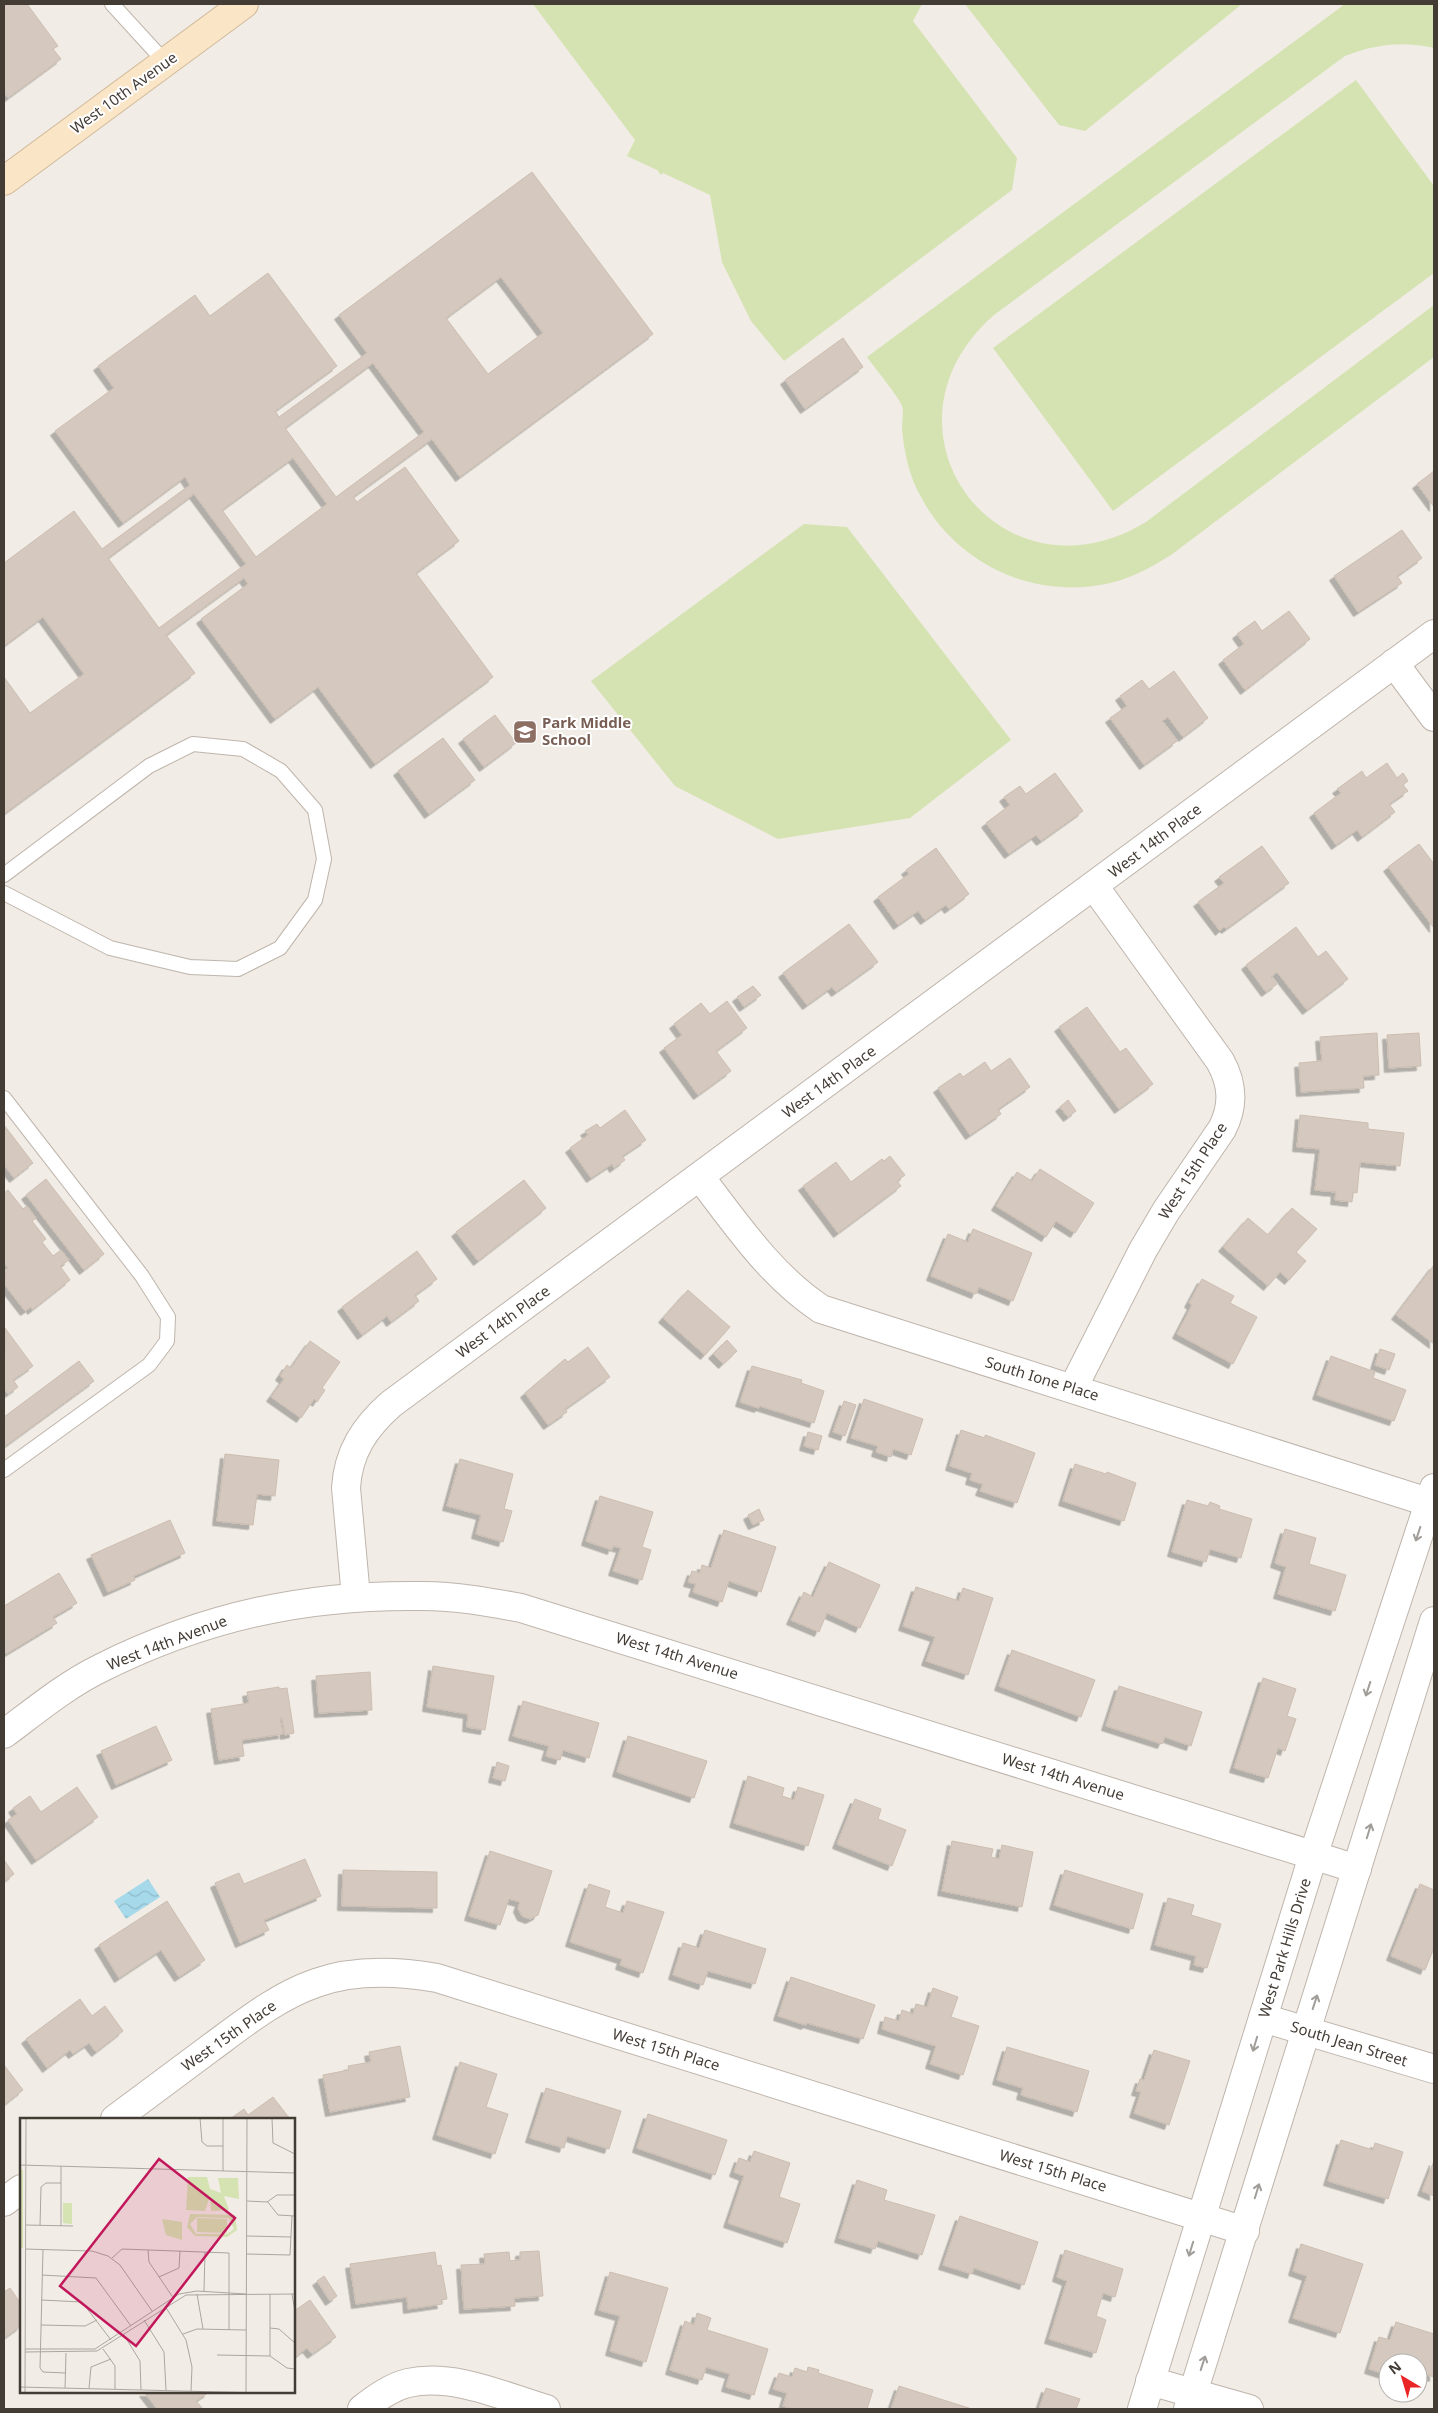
<svg xmlns="http://www.w3.org/2000/svg" width="1438" height="2413" font-family="'Noto Sans',sans-serif">
<style>
.park{fill:#d4e3b1}
.water{fill:url(#water-waves)}
.building{fill:#d5c9bf;stroke:#ccbdb0;fill-rule:evenodd;filter:url(#shadow)}
.lines{fill:none;stroke-linecap:round;stroke-linejoin:round}
.service-casing{stroke:#bfb5ac;stroke-width:16}
.minor-casing{stroke:#bfb5ac;stroke-width:30}
.secondary-casing{stroke:#d1ba9b;stroke-width:30}
.service{stroke:#fff;stroke-width:14}
.minor{stroke:#fff;stroke-width:28}
.secondary{stroke:#fae6c7;stroke-width:28}
.oneway{stroke:#a19e9a}
.labels{text-anchor:middle;stroke-width:4;stroke-linejoin:round;paint-order:stroke}
.street-label{font-size:15px;fill:#433c35;stroke:#fff}
.education-label{font-size:15px;font-weight:bold;fill:#785e54;stroke:#fff;text-anchor:start}
.inset-road{fill:none;stroke:#aba69f;stroke-width:1}
.view{fill:#c2185b;fill-opacity:0.15;stroke:#c2185b;stroke-width:2.5}
.inset-edge{fill:none;stroke:#433c35;stroke-width:2.5}
</style>
<defs>
<pattern id="water-waves" width="16" height="10" patternUnits="userSpaceOnUse" patternTransform="scale(1.25)"><rect width="16" height="10" fill="#a6d9ea"/><path d="M0 5q4-4 8 0t8 0" fill="none" stroke="#90bbc9"/></pattern>
<filter id="shadow"><feDropShadow dx="-4.5" dy="4.5" stdDeviation="0" flood-color="#0004"/></filter>
</defs>
<rect width="100%" height="100%" fill="#f1ece5"/>
<g class="park">
<path d="M533,4H922L913,21L1017,158L1012,190L784,361L751,321L722,262L710,195L663,173L661,175L657,170L627,156L635,140Z"/>
<path d="M965,4H1242L1085,131L1059,125Z"/>
<path d="M1345,4H1434V48C1402,41 1376,44 1345,56L994,315C865,428 999,611 1146,522L1434,305V357L1171,555C1156,564 1141,573 1124,579C1046,605 959,569 921,497C909,476 904,452 902,428C902,422 904,412 902,406C900,398 873,366 867,357Z"/>
<path d="M1356,80L1434,186V273L1113,511L993,348Z"/>
<path d="M804,524L847,527L1011,740L910,818L778,839L675,786L591,681Z"/>
</g>
<path class="water" d="M148,1879L160,1897L126,1919L114,1901Z"/>
<g class="building">
<path d="M4,4H27L58,46L53,49L61,59L8,98L4,93Z"/>
<path d="M532,172L653,334L460,477L432,439L353,497L357,502L405,467L459,541L416,573L493,677L375,764L318,687L275,719L201,619L248,584L244,578L166,635L195,673L4,814V677L30,713L84,674L43,617L4,646V563L74,511L102,549L190,485L185,477L123,523L55,431L114,388L98,366L195,295L210,316L268,273L337,366L275,411L279,417L367,353L339,315ZM501,277L543,333L488,374L446,318ZM373,363L424,432L336,497L285,428ZM293,458L327,504L256,557L222,510ZM194,494L246,564L159,628L108,558Z"/>
<path d="M843,338L863,367L805,409L785,380Z"/>
<path d="M1434,471V507L1417,484Z"/>
<path d="M1402,530L1422,558L1397,576L1402,583L1358,612L1334,576Z"/>
<path d="M1289,611L1310,639L1245,690L1223,660L1244,644L1237,634L1255,621L1262,631Z"/>
<path d="M1174,671L1208,718L1183,737L1168,717L1162,721L1177,741L1144,765L1110,718L1127,706L1120,696L1142,680L1149,689Z"/>
<path d="M495,715L516,743L484,767L463,739Z"/>
<path d="M443,738L475,780L429,814L398,771Z"/>
<path d="M1387,763L1397,778L1403,773L1408,781L1403,785L1408,791L1389,804L1395,812L1362,837L1357,830L1336,845L1314,813L1341,793L1337,789L1362,771L1366,778Z"/>
<path d="M1055,773L1083,811L1041,841L1036,835L1009,854L986,823L1010,805L1004,797L1020,786L1026,794Z"/>
<path d="M1419,844L1434,864V928L1388,867Z"/>
<path d="M1262,846L1289,883L1226,929L1224,927L1220,931L1198,902L1224,883L1219,877Z"/>
<path d="M936,848L969,894L949,909L946,905L925,920L918,911L898,925L878,897L909,874L906,870Z"/>
<path d="M849,924L878,962L836,992L832,987L807,1005L783,973Z"/>
<path d="M1296,927L1318,957L1326,951L1348,979L1307,1010L1277,972L1271,977L1277,984L1266,992L1246,965Z"/>
<path d="M753,986L761,995L744,1007L737,997Z"/>
<path d="M727,1001L747,1028L716,1051L731,1071L698,1095L664,1048L682,1035L674,1024L701,1003L710,1014Z"/>
<path d="M1087,1007L1120,1052L1126,1048L1153,1084L1119,1109L1059,1027Z"/>
<path d="M1377,1033L1379,1075L1363,1076L1364,1088L1301,1092L1299,1063L1322,1061L1320,1037Z"/>
<path d="M1419,1033L1421,1066L1389,1068L1387,1035Z"/>
<path d="M1010,1058L1030,1087L998,1109L1001,1114L970,1135L938,1088L960,1073L963,1077L985,1062L991,1071Z"/>
<path d="M1068,1100L1076,1111L1068,1117L1060,1107Z"/>
<path d="M625,1110L646,1140L622,1156L625,1160L614,1168L612,1164L591,1178L570,1148L588,1135L585,1131L597,1124L600,1128Z"/>
<path d="M1300,1115L1368,1123V1129L1404,1133L1400,1166L1360,1162L1357,1193L1353,1192L1352,1202L1335,1200L1336,1192L1315,1190L1320,1149L1297,1147Z"/>
<path d="M4,1125L33,1163L14,1178L4,1165Z"/>
<path d="M890,1156L905,1175L897,1181L901,1186L838,1233L803,1186L836,1162L851,1182L882,1159L884,1161Z"/>
<path d="M1040,1169L1094,1203L1075,1233L1056,1221L1046,1237L996,1206L1017,1172L1032,1181Z"/>
<path d="M46,1179L104,1254L84,1270L26,1195Z"/>
<path d="M524,1180L546,1208L478,1261L456,1232Z"/>
<path d="M8,1190L23,1209L27,1206L36,1218L32,1221L46,1239L42,1242L53,1256L61,1250L69,1260L60,1266L70,1280L32,1310L31,1307L25,1311L4,1284L6,1274L4,1271L8,1268L4,1263V1193Z"/>
<path d="M1292,1208L1317,1229L1296,1252L1306,1261L1289,1280L1280,1272L1268,1286L1223,1247L1248,1218L1268,1235Z"/>
<path d="M973,1229L1032,1253L1013,1301L979,1287L976,1294L931,1276L948,1234L968,1242Z"/>
<path d="M417,1251L437,1279L415,1295L419,1301L391,1322L387,1316L362,1335L342,1307Z"/>
<path d="M1434,1265V1344L1396,1315Z"/>
<path d="M1202,1279L1234,1296L1230,1303L1257,1317L1233,1364L1177,1334L1192,1305L1189,1303Z"/>
<path d="M688,1290L730,1327L705,1355L663,1318Z"/>
<path d="M5,1328L33,1366L13,1380L18,1387L8,1394L4,1389Z"/>
<path d="M727,1340L737,1351L723,1364L713,1354Z"/>
<path d="M310,1341L340,1362L322,1388L325,1390L317,1402L314,1399L301,1418L271,1397L284,1379L280,1376L287,1365L291,1368Z"/>
<path d="M588,1347L610,1377L565,1409L567,1412L548,1425L525,1393L565,1359L568,1362Z"/>
<path d="M1380,1349L1395,1354L1389,1370L1375,1365Z"/>
<path d="M1331,1356L1375,1372L1373,1378L1406,1390L1394,1421L1317,1395Z"/>
<path d="M79,1361L94,1381L4,1447V1417Z"/>
<path d="M752,1366L802,1380L801,1383L824,1391L814,1423L760,1406L759,1408L740,1402Z"/>
<path d="M864,1399L923,1419L911,1455L893,1449L891,1457L876,1452L878,1446L851,1438Z"/>
<path d="M844,1401L856,1405L845,1436L833,1432Z"/>
<path d="M961,1430L985,1438V1435L1035,1453L1017,1503L980,1491L983,1484L970,1480L972,1473L950,1466Z"/>
<path d="M808,1432L822,1436L818,1450L804,1446Z"/>
<path d="M225,1454L279,1460L275,1496L257,1494L253,1525L217,1521Z"/>
<path d="M460,1459L513,1474L504,1509L512,1511L503,1542L476,1534L481,1515L447,1506Z"/>
<path d="M1075,1464L1106,1474L1107,1472L1136,1483L1124,1521L1063,1501Z"/>
<path d="M600,1496L653,1512L642,1547L651,1550L642,1580L613,1571L621,1548L613,1546L612,1550L586,1541Z"/>
<path d="M1187,1500L1208,1506L1210,1502L1220,1506L1219,1509L1252,1519L1241,1558L1210,1549L1206,1562L1172,1552Z"/>
<path d="M759,1509L764,1520L753,1525L748,1515Z"/>
<path d="M170,1520L185,1553L134,1576L135,1580L108,1592L91,1555Z"/>
<path d="M1285,1529L1316,1538L1309,1564L1346,1575L1335,1611L1278,1594L1286,1567L1275,1563Z"/>
<path d="M724,1530L776,1547L761,1592L729,1581L722,1602L693,1592L696,1584L688,1582L692,1571L700,1573L702,1565L711,1568Z"/>
<path d="M829,1562L880,1585L860,1628L827,1613L819,1632L791,1620L804,1592L813,1597Z"/>
<path d="M59,1573L77,1603L53,1617L57,1623L6,1654L4,1650V1606Z"/>
<path d="M916,1587L959,1601L963,1588L993,1598L968,1675L926,1661L935,1637L903,1626Z"/>
<path d="M1012,1650L1095,1680L1081,1717L999,1686Z"/>
<path d="M433,1666L494,1676L485,1730L467,1727L468,1714L427,1707Z"/>
<path d="M370,1672L372,1710L319,1713L316,1676Z"/>
<path d="M1263,1678L1296,1689L1287,1716L1296,1719L1285,1751L1278,1748L1268,1778L1234,1768Z"/>
<path d="M1119,1686L1202,1712L1191,1746L1165,1737L1162,1744L1106,1726Z"/>
<path d="M279,1687V1689L287,1688L294,1733L285,1735L282,1718L280,1719L283,1734L242,1740L244,1756L219,1760L211,1709L249,1703L247,1692Z"/>
<path d="M523,1701L599,1723L589,1758L563,1750L560,1760L546,1756L549,1746L513,1736Z"/>
<path d="M156,1726L172,1760L116,1785L101,1751Z"/>
<path d="M628,1736L707,1761L694,1798L617,1772Z"/>
<path d="M497,1762L509,1766L505,1781L493,1778Z"/>
<path d="M748,1776L784,1788L782,1796L794,1800L798,1787L824,1795L808,1846L734,1823Z"/>
<path d="M77,1787L98,1817L36,1860L8,1820L17,1814L13,1808L30,1796L41,1812Z"/>
<path d="M855,1799L881,1809L878,1819L906,1830L892,1866L837,1844Z"/>
<path d="M952,1841L993,1849L991,1857L999,1859L1002,1845L1033,1852L1022,1907L942,1891Z"/>
<path d="M490,1851L552,1871L538,1915L530,1919L522,1916L518,1908L520,1902L509,1899L500,1925L469,1916Z"/>
<path d="M305,1859L321,1896L264,1920L269,1930L240,1943L215,1883L239,1873L244,1884Z"/>
<path d="M4,1860L14,1874L4,1882Z"/>
<path d="M343,1870L437,1872V1908L342,1906Z"/>
<path d="M1065,1870L1143,1894L1133,1929L1054,1905Z"/>
<path d="M589,1884L610,1891L605,1907L623,1913L627,1901L664,1912L643,1973L620,1965L622,1959L570,1942Z"/>
<path d="M1420,1884L1434,1890V1948L1425,1970L1391,1956Z"/>
<path d="M1168,1898L1194,1905L1191,1915L1221,1924L1207,1968L1194,1965L1196,1956L1155,1945Z"/>
<path d="M167,1901L205,1960L179,1977L161,1950L119,1978L99,1945Z"/>
<path d="M705,1930L766,1949L755,1984L708,1971L703,1985L673,1975L683,1943L699,1948Z"/>
<path d="M791,1977L875,2005L863,2039L807,2023L806,2025L778,2016Z"/>
<path d="M933,1988L958,1997L951,2017L979,2026L963,2075L930,2064L936,2046L882,2029L885,2017L899,2021L902,2010L913,2014L916,2004L927,2007Z"/>
<path d="M80,1999L92,2016L105,2006L123,2031L96,2052L89,2043L73,2054L70,2050L47,2068L26,2039Z"/>
<path d="M400,2046L410,2097L330,2112L323,2075L349,2070L348,2066L371,2062L369,2052Z"/>
<path d="M1007,2047L1089,2071L1077,2112L1021,2095L1023,2088L997,2080Z"/>
<path d="M1154,2050L1190,2061L1169,2125L1134,2113L1141,2092L1136,2091L1140,2079L1144,2080Z"/>
<path d="M460,2062L497,2074L486,2107L508,2114L495,2154L437,2135Z"/>
<path d="M4,2065L23,2090L4,2105Z"/>
<path d="M546,2088L621,2111L609,2149L567,2136L564,2148L530,2138Z"/>
<path d="M273,2097L290,2119H230L244,2109L248,2115Z"/>
<path d="M648,2114L727,2140L715,2175L637,2148Z"/>
<path d="M1341,2140L1373,2150L1375,2143L1403,2152L1388,2199L1328,2181Z"/>
<path d="M754,2151L790,2163L779,2197L800,2204L787,2243L728,2223L744,2176L734,2172L739,2158L750,2162Z"/>
<path d="M1434,2161V2196L1422,2191Z"/>
<path d="M857,2180L887,2190L884,2200L935,2215L922,2255L878,2241L875,2249L839,2238Z"/>
<path d="M960,2216L1038,2242L1024,2285L974,2268L972,2274L943,2265Z"/>
<path d="M1301,2244L1363,2264L1340,2333L1293,2318L1307,2276L1293,2271Z"/>
<path d="M1065,2250L1123,2269L1115,2297L1103,2293L1096,2316L1106,2320L1096,2353L1049,2339L1067,2281L1057,2277Z"/>
<path d="M539,2251L543,2296L514,2298L515,2306L464,2309L461,2265L485,2264L484,2254L509,2252L510,2261L520,2260V2252Z"/>
<path d="M435,2252L437,2266L441,2265L447,2299L441,2300L442,2304L408,2309L407,2297L356,2304L350,2264Z"/>
<path d="M610,2272L668,2288L646,2362L610,2351L620,2316L599,2310Z"/>
<path d="M324,2276L337,2296L330,2301L317,2281Z"/>
<path d="M10,2288L21,2304V2326L4,2338V2292Z"/>
<path d="M310,2300L336,2337L312,2354L307,2348L294,2358V2311Z"/>
<path d="M697,2313L711,2318L707,2330L768,2349L754,2395L726,2387L730,2374L706,2367L702,2380L670,2370L685,2321L694,2325Z"/>
<path d="M1396,2322L1434,2334V2377L1418,2372V2363H1388V2375L1369,2369L1379,2337L1390,2340Z"/>
<path d="M808,2367L819,2370L818,2373L873,2390L867,2409H793L783,2406L787,2393L773,2389L779,2373L792,2377L795,2368L807,2372Z"/>
<path d="M899,2386L972,2409H891Z"/>
<path d="M1046,2388L1080,2399L1076,2409H1039Z"/>
<path d="M144,2392H209L196,2401L203,2409H157Z"/>
</g>
<g class="lines">
<defs>
<g id="service">
<path d="M112,4L165,62"/>
<path d="M4,875L149,766L193,744L243,749L281,771L315,810L324,859L315,900L280,948L238,969L190,967L110,948L4,893"/>
<path d="M4,1098L142,1276L168,1317L167,1341L149,1365L4,1470"/>
</g>
<g id="minor">
<path d="M1394,663L1434,717"/>
<path d="M700,1177C737,1225 770,1275 821,1309L1434,1504"/>
<path d="M1073,1388L1143,1250L1166,1211L1222,1129C1234,1106 1233,1084 1220,1061L1094,886"/>
<path d="M356,1597L346,1488C348,1452 365,1427 391,1404L1434,634"/>
<path d="M4,1734C35,1711 66,1685 101,1668C205,1616 308,1594 423,1596C456,1596 489,1602 521,1608L1357,1869"/>
<path d="M1263,2018L1434,2069"/>
<path d="M115,2119C146,2096 178,2072 209,2049C243,2024 276,1997 316,1983C355,1969 397,1971 437,1978L1245,2231"/>
<path d="M4,2202L21,2189"/>
<path d="M1150,2381L1249,2409"/>
<path d="M362,2409C375,2399 391,2387 408,2383C454,2373 502,2396 546,2409"/>
<path d="M1142,2409L1313,1856L1434,1488"/>
<path d="M1188,2409L1434,1621"/>
</g>
<path id="secondary" d="M4,181L244,4"/>
</defs>
<use href="#service" class="service-casing"/>
<use href="#minor" class="minor-casing"/>
<use href="#secondary" class="secondary-casing"/>
<use href="#service" class="service"/>
<use href="#minor" class="minor"/>
<use href="#secondary" class="secondary"/>
</g>
<defs><path id="oneway-shaft" d="M-6 0H5M1.5-3L5.5 0L1.5 3" fill="none" stroke-width="1.6" stroke-linecap="round" stroke-linejoin="round" transform="scale(1.25)"/></defs>
<g class="oneway">
<use href="#oneway-shaft" transform="translate(1418 1534) rotate(108)"/>
<use href="#oneway-shaft" transform="translate(1368 1689) rotate(108)"/>
<use href="#oneway-shaft" transform="translate(1369 1831) rotate(-73)"/>
<use href="#oneway-shaft" transform="translate(1315 2002) rotate(-72)"/>
<use href="#oneway-shaft" transform="translate(1255 2044) rotate(107)"/>
<use href="#oneway-shaft" transform="translate(1257 2191) rotate(-73)"/>
<use href="#oneway-shaft" transform="translate(1191 2249) rotate(107)"/>
<use href="#oneway-shaft" transform="translate(1203 2363) rotate(-72)"/>
</g>
<defs>
<symbol id="school-square" viewBox="-11 -11 22 22"><rect x="-9" y="-9" width="18" height="18" rx="4" fill="#8d6e63" stroke="#fff"/><path d="M0-5L7-2L0 1L-7-2ZM-4 1L0 2.5L4 1V4Q0 6-4 4Z" fill="#fff"/></symbol>
</defs>
<g fill-rule="evenodd">
<use href="#school-square" x="511" y="718" width="28" height="28"/>
</g>
<g class="labels">
<g class="street-label">
<text transform="translate(124 93) rotate(-36)" y="5">West 10th Avenue</text>
<text transform="translate(1155 841) rotate(-37)" y="5">West 14th Place</text>
<text transform="translate(829 1082) rotate(-36)" y="5">West 14th Place</text>
<text transform="translate(1193 1171) rotate(-57)" y="5">West 15th Place</text>
<text transform="translate(503 1322) rotate(-36)" y="5">West 14th Place</text>
<text transform="translate(1042 1379) rotate(17)" y="5">South Ione Place</text>
<text transform="translate(167 1643) rotate(-21)" y="5">West 14th Avenue</text>
<text transform="translate(677 1656) rotate(17)" y="5">West 14th Avenue</text>
<text transform="translate(1063 1777) rotate(17)" y="5">West 14th Avenue</text>
<text transform="translate(1285 1948) rotate(-73)" y="5">West Park Hills Drive</text>
<text transform="translate(229 2036) rotate(-35)" y="5">West 15th Place</text>
<text transform="translate(1349 2044) rotate(17)" y="5">South Jean Street</text>
<text transform="translate(666 2050) rotate(17)" y="5">West 15th Place</text>
<text transform="translate(1053 2171) rotate(17)" y="5">West 15th Place</text>
</g>
<g class="education-label">
<text x="542" y="728">Park Middle<tspan x="542" dy="17">School</tspan></text>
</g>
</g>
<g transform="translate(20 2118)">
<rect width="275" height="275" fill="#f1ece5"/>
<path d="M0,51L3,52V130H0Z" fill="#d4e3b1"/>
<path d="M168,59H187L190,71L201,75L198,60H218L219,81L204,78L209,92L191,93L190,78L185,93L166,92ZM43,85H52V106L43,105ZM170,96L215,97L217,112L207,119L175,118L167,109ZM177,99L209,100L214,111L207,116H176L170,106ZM177,100L207,101V115L177,114ZM142,101L162,104V122L146,117Z" fill="#d4e3b1" fill-rule="evenodd"/>
<path class="inset-road" d="M180,0L182,24L187,28H203M252,0L253,25L275,36M0,47L275,55M203,53V0M275,55V37M227,83L247,84L257,77H275M247,83L258,97L275,98M6,107L53,108M20,108L21,69L26,65H41M41,108V48M226,118L271,119M5,131L72,133L88,138L100,147L132,193M23,132L20,250L23,254L45,255M128,132L129,144L154,181M226,136L270,137L272,98M92,140L102,131L209,135V212M22,157L76,160L111,208M139,159L159,150L160,133M184,173L185,134M177,176L183,211M272,176L275,193M21,182L62,184L91,222M145,188L166,222L172,249L171,273M124,202L144,234L146,272M21,207L65,208L77,202M250,210L259,211L275,225M163,216L177,211L226,212M104,217L120,243L121,272M5,231H75L159,176L177,173L226,176M83,231L95,248V271M5,234L77,233L166,177L275,176M197,237L250,238L267,250L275,251M250,238V176M0,269L242,275M45,270L46,235M69,270L71,249L91,241M5,275L6,0M226,275L227,0"/>
<path class="view" d="M139,41L215,100L116,228L40,168Z"/>
<rect width="275" height="275" class="inset-edge"/>
</g>
<rect width="1438" height="2413" fill="none" stroke="#433c35" stroke-width="10"/>
<g transform="translate(1403 2378) rotate(322)"><circle r="24" fill="#ffffff" stroke="#b4b1ae"/>
<path d="M0-4L9 19L0 12L-9 19Z" fill="#e92526"/>
<text y="-8" font-size="14" font-weight="bold" text-anchor="middle" fill="#433c35">N</text>
</g>
</svg>
